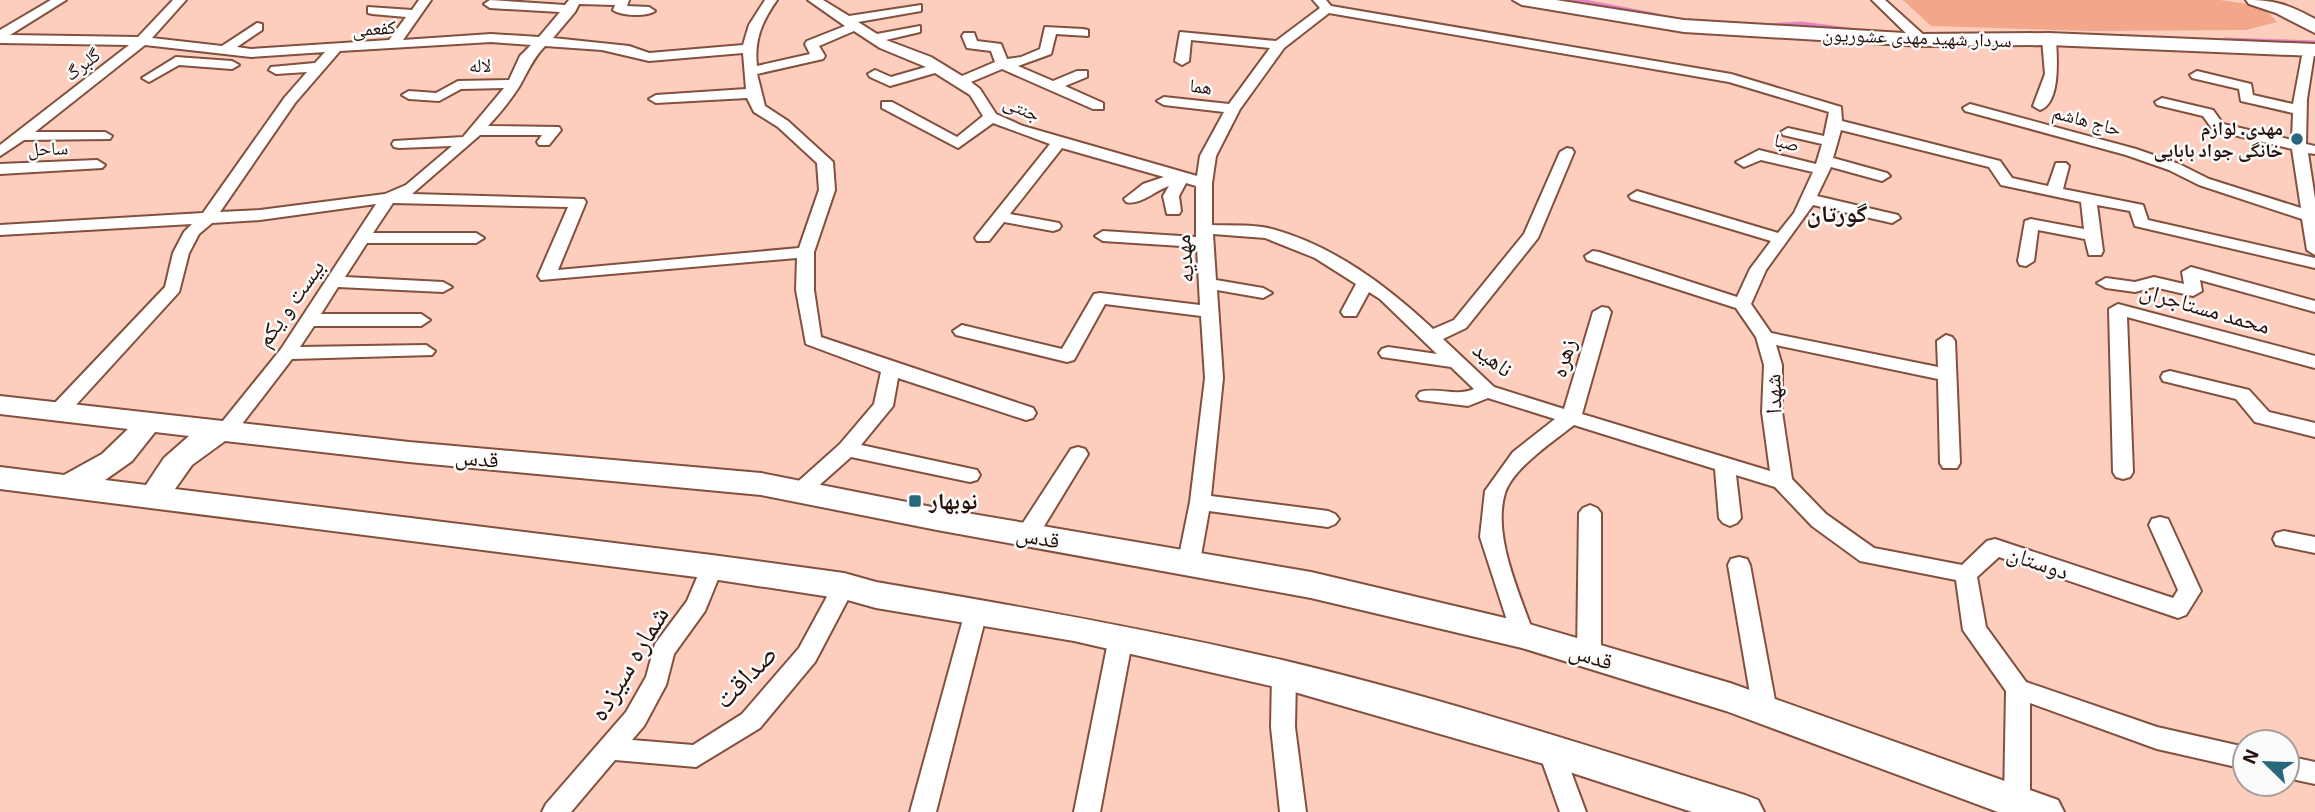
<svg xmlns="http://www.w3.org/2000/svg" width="2315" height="812" font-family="'Exo 2','Noto Naskh Arabic',sans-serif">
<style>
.green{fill:#f3a78a}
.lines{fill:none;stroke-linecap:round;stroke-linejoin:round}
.stream{stroke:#e583c3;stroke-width:5}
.street-casing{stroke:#82503e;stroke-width:4}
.secondary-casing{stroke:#82503e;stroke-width:4}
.street{fill:#fff;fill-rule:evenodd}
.secondary{fill:#fff;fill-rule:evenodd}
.poi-dot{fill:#27687c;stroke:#fbfbfb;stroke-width:2.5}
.labels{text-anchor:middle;stroke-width:5;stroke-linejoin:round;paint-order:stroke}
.far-street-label{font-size:19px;fill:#26120a;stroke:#fbfbfb}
.far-poi-label{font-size:19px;font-weight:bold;fill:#26120a;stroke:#fbfbfb;text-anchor:end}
.street-label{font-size:23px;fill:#26120a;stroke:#fbfbfb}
.poi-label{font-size:23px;font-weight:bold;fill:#26120a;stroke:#fbfbfb;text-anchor:start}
.neighbourhood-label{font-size:24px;font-weight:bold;fill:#26120a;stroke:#fbfbfb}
.near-street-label{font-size:28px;fill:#26120a;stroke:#fbfbfb}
</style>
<rect width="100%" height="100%" fill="#fdcebd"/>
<path class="green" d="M1903,0H2220L2262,6L2277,22L2246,30L2091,31L1931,26Z"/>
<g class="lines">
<g class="stream">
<path d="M1574,0L1658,16"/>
<path d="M1764,26L1801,24L1849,30"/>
<path d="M2225,40L2315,43"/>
</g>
<defs>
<g id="street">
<path d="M51,0H66L10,35L138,37L173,0H186L152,38L222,46L257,23L262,24V30L237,47L251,49L389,40L406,17L372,14L368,13V7L412,10L419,0H431L403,40L491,34L539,37L560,12L490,8L484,4L490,0L565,5L569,0H629L627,6L649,7L655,11C646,17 622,16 613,10L615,5L579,4L575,12L553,38L629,46L649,53L743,45L749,25L765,0H777C762,21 754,40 757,66L810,54L805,44L807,41L845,26L808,0H823L849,16L921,5V11L858,22L877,34L920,26V32L886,40L931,57L962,76L995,62L991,51L967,48L962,36L964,33H974L977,41L1001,44L1007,59L1021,57L1040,49L1045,27L1083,29L1088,30V36L1056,34L1051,54L1018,66L1053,81L1077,71H1087V77L1065,86L1103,103V109H1093L1002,69L971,82L980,89L996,114L1023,126L1197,176L1200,156L1224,112L1164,105L1157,101L1164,97L1229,104L1270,48L1191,40L1189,61L1182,65L1175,61L1180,32L1276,41L1320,8L1313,0H1326L1331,6L1731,74L1841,107L1842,121L2000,161L2012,178L2048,186L2056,163H2066L2069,166L2063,189L2143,205L2148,220L2315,258V268L2135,226L2130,211L2097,205L2103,251L2101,255H2089L2085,239L2038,230L2034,261L2026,266L2020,265L2018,261L2025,221L2031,219L2084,229L2081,202L2001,185L1989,167L1841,130L1833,158L1887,173L1890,176L1882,181L1831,167L1817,196L1898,215L1900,218L1892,223L1813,205L1766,270L1751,304L1771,333L1938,367L1937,341L1946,335L1952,337L1955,341L1960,463L1957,468H1943L1940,463L1938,379L1776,345L1782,365V412L1792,479L1826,514L1874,548L1962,565L1987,541L1995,539L2173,598L2178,590L2149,525L2152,519L2160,517L2168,519L2201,591L2186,615L2178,618L1999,557L1977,577L1986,627L2026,682L2157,727L2245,747V769L2157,749L2030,703V802L2026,810H2008L2004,802L2006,691L1963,630L1956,580L1860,561L1812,526L1775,487L1736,475L1741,518L1737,523L1730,526L1723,523L1719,518L1715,469L1574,425C1554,441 1513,468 1505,493C1492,536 1520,594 1534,635L1530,642L1522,644L1514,642L1480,537L1485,491L1513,452L1555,419L1488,398L1468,406L1420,400L1417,396L1420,392C1438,387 1457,397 1474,389L1451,367L1382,357L1379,353L1382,349L1388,347L1437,354L1380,299L1369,292L1356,316H1344L1341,312L1356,284L1315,258L1265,238L1213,234L1216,280L1263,288L1272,293L1263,298L1217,290L1223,378L1211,496L1328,511L1335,514L1339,519L1335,524L1328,527L1209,511L1200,561L1197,567L1189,569L1181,567L1178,561L1190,502L1205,378L1201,316L1105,304L1074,360L1067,362L956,335L953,331L962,325L1062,349L1094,294L1100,293L1200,305L1197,247L1103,241L1095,236L1103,231L1196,237V186L1186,183L1179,196L1181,211L1179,214H1167L1163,196L1169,186C1156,190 1140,206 1126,202L1124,199L1143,184L1164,177L1062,148L1010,214L1059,223L1061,226L1059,229L1053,231L1004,222L989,241H977L975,238L977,235L1050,144L993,123L958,148L882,108V102H892L957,137L983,116L970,95L935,73L890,86L870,77L868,74L875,70L891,77L926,67L880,48L854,31L819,46L825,56L823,59L757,74L765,106L788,121L833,162L835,190L814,252V290L821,337L1033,408L1036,413L1033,418L1026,420L898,378L893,406L861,445L977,470L980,475L977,480L970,482L851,457L806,497L799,499L792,497L789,492L792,487L840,444L874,404L881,372L806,344L796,290L797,258L541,280L538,276L568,207L393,203L373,233H476L484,238L476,243H367L345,277L443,282L452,287L443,292L338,287L321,314H421L430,320L421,326H314L300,347L426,345L435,351L432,355L292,359L232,437H218L215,432L218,427L281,349L376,204L260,220L212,223L199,234L189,253L179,292L64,418H50L47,413L50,408L165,287L173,253L184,232L192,224L0,235V225L203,213L285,97L307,72L276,74L269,70L271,67L315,63L325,52L251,57L145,45L35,132H105L112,136L110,139L24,140L0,156V145L129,45L0,43V30ZM1329,13L1729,82L1829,112L1824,136L1788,128L1781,132L1783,135L1822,144L1816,164L1759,150L1736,162L1744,167L1761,160L1813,172L1794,213L1778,233L1637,191L1629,196L1631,199L1771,241L1750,269L1737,297L1599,252L1593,251L1585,256L1587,260L1736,308L1756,337L1764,365L1762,412L1770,471L1582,414L1611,312L1608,308L1602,307L1593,312L1564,409L1494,387L1443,339L1466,328L1538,238L1574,152L1572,149L1567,148L1560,152L1524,234L1454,320L1433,329C1387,286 1334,246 1272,229C1254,224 1231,226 1212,225V183L1216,156L1240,109L1284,48ZM491,42L531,45L520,56L509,80L458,81L436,93L409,91L402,95L409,99L439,101L461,89L504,88L463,137L394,141L392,144L394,147L399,148L452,146L406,185L385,194L260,210L220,212L295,103L340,51ZM545,46L602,50L649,61L743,53L746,89L656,95L649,99L656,103L747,98L754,112L778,127L817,163L819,190L799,248L558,270L586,202L584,199L412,194L480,135H542L537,142L539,145H549L561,130L559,127L488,126C499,114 510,101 519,87C527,73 533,58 545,46Z"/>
<path d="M1872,0H1885L1926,37V43H1916Z"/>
<path d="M2049,35L2056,39C2057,57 2061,103 2040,110L2033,106L2045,74L2042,39Z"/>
<path d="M2315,48L2307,99L2306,144L2315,146V154L2308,153L2315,199V255L2307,250L2302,219L2199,185L2169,170L2126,155L1965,111L1963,108L1970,104L2136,149L2179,164L2209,179L2301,208L2292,149L2213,130L2203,116L2157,105L2155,102L2162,98L2213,110L2223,124L2292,140L2293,113L2241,101L2239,89L2192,78L2190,75L2197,71L2251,84L2253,95L2293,104L2302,56Z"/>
<path d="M176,57L232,61L239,65L232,69L179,65L149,82L142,78Z"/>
<path d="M97,160L105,165L102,168L0,174V164Z"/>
<path d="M2191,267L2315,301V312L2200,280L2202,291L2193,296L2154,287L2135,292L2106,288L2097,283L2106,278L2135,282L2154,277L2184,284L2182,272Z"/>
<path d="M2118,304L2315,356V368L2127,317L2133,472L2130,477L2123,479L2116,477L2113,472L2109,309Z"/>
<path d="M2170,371L2249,390L2269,412L2315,423V437L2255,422L2236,399L2163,381L2161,377L2163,373Z"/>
<path d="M1078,447L1085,449L1088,454L1035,541L1027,543L1019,541L1016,535L1019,529L1071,449Z"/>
<path d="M1590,505L1597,508L1601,513V655L1597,662L1589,665L1581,662L1577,655L1579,513L1583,508Z"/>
<path d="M2284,531L2315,537V553L2276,545L2273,539L2276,533Z"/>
<path d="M1739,557L1747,559L1750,565L1777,711L1774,718L1765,721L1756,718L1753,711L1728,565L1731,559Z"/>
<path d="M712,559L720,561L723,567L705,611L674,654L666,685L644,726L632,740L693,745L742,714L799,648L836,580L844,577L852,580L855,586L815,662L760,728L696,767L615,760L571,812H542L546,804L626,712L646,677L655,644L687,601L704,561Z"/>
<path d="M976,603L984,606L987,612L936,812H910L965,612L968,606Z"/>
<path d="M1121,628L1129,630L1133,637L1100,812H1074L1109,637L1113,630Z"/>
<path d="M1284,665L1292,668L1296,675L1295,727L1306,812H1280L1271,727L1272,675L1276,668Z"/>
<path d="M1551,739L1560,742L1586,812H1560L1538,750L1542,742Z"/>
<path d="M2287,756L2315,762V784L2287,778Z"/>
</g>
<g id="secondary">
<path d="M1513,0H1556L1684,20L1921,34L2049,33L2315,44V56L2049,45L1921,46L1684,32L1522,5Z"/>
<path d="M2246,0C2276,0 2289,5 2315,19V33L2276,13L2249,4Z"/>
<path d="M0,396L409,442L761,473L937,508L1311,572L1522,622L1730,683L2058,800L2064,812H1998L1726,711L1522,648L1311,598L937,530L761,495L409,462L225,441L192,465L175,489L712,555L844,573L876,582C1012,605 1147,629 1282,660C1438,697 1592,747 1745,795L1758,800L1764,812H1692L1551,766L1284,689L1074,641L876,608L844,599L712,579L0,489V467L64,475L102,454L128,429L0,414ZM155,432L189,436L164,458L146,485L105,480L132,461Z"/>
</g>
</defs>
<use href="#street" class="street-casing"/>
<use href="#secondary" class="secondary-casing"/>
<use href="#street" class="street"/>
<use href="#secondary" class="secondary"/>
</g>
<g class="poi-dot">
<circle cx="2297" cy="139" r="7"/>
<rect x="908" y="494" width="14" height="14" rx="3.5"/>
</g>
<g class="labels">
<g class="far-street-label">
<text transform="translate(374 28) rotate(-4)" y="7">کفعمی</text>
<text transform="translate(1917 37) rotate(2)" y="7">سردار شهید مهدی عشوریون</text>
<text transform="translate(82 64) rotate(-38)" y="7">گلبرگ</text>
<text transform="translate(480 65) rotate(-1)" y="7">لاله</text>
<text transform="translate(1201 86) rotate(7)" y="7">هما</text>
<text transform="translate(1022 108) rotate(24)" y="7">جنتی</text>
<text transform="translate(2087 120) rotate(15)" y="7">حاج هاشم</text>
<text transform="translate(1787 142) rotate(14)" y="7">صبا</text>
<text transform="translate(48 148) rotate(-2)" y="7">ساحل</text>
</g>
<g class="far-poi-label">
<text x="2283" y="135">مهدی. لوازم<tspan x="2283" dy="22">خانگی جواد بابایی</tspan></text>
</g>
<g class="street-label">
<text transform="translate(1184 259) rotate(-95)" y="8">مهدیه</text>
<text transform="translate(290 303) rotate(-55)" y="8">بیست و یکم</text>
<text transform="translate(2205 308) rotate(16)" y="8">محمد مستاجران</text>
<text transform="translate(1563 358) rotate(-74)" y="8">زهره</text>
<text transform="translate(1493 359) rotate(37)" y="8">ناهید</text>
<text transform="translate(1773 394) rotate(-92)" y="8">شهدا</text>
<text transform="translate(477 458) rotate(5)" y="8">قدس</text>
<text transform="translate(1038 537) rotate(10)" y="8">قدس</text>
<text transform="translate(2038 562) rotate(19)" y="8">دوستان</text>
<text transform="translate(1591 656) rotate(17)" y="8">قدس</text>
</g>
<g class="poi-label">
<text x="929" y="509">نوبهار</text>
</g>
<g class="neighbourhood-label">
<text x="1837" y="222">گورتان</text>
</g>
<g class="near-street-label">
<text transform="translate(628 663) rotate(-59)" y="10">شماره سیزده</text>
<text transform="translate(745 676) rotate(-46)" y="10">صداقت</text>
</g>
</g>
<g transform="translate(2266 763) rotate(293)"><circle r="33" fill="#fbfbfb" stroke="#a69e9b" stroke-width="2"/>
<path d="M0-5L12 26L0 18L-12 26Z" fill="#27687c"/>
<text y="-10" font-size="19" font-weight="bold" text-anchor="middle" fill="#26120a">N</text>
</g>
</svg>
